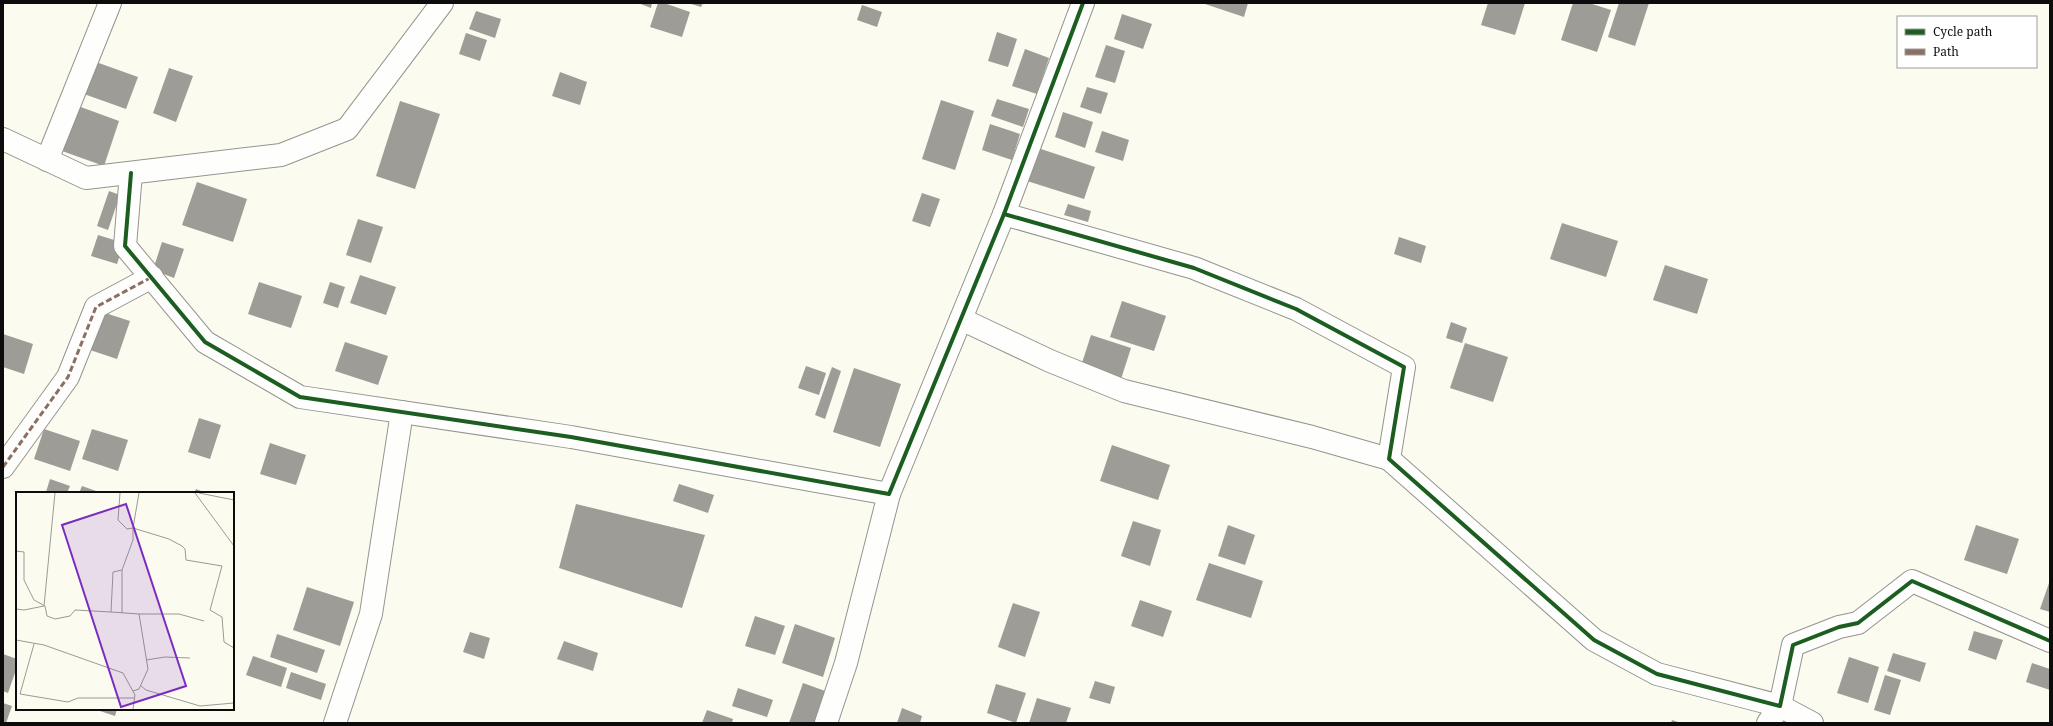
<svg xmlns="http://www.w3.org/2000/svg" width="2053" height="726" font-family="'Noto Serif',serif">
<style>
.building{fill:#9e9c96}
.lines{fill:none;stroke-linecap:round;stroke-linejoin:round}
.minor-casing{stroke:#94948f;stroke-width:24}
.minor{stroke:#fefefd;stroke-width:22}
.quiet{stroke:#8d6e63;stroke-width:3;stroke-dasharray:6 3;stroke-linecap:butt}
.cycleway-casing{stroke:#fff;stroke-width:6}
.cycleway{stroke:#1b5e20;stroke-width:4}
.inset-road{fill:none;stroke:#9b9b95;stroke-width:1}
.view{fill:#7b2cbf;fill-opacity:0.15;stroke:#7b2cbf;stroke-width:2}
.inset-edge{fill:none;stroke:#0c0c0c;stroke-width:2}
</style>
<rect width="100%" height="100%" fill="#fbfbf0"/>
<g class="building">
<path d="M638,3H652L651,8Z"/>
<path d="M658,3H664L690,12L682,37L650,27Z"/>
<path d="M688,3H703L701,7Z"/>
<path d="M1202,3H1248L1244,17Z"/>
<path d="M1488,3H1525L1515,35L1481,25Z"/>
<path d="M1573,3H1589L1611,10L1597,52L1561,40Z"/>
<path d="M1619,3H1649L1635,46L1608,37Z"/>
<path d="M862,5L882,12L877,27L857,20Z"/>
<path d="M476,11L501,19L495,38L469,29Z"/>
<path d="M1122,14L1152,24L1143,49L1114,39Z"/>
<path d="M997,32L1017,39L1008,67L988,61Z"/>
<path d="M466,33L487,40L480,61L459,54Z"/>
<path d="M1106,45L1125,51L1115,83L1095,77Z"/>
<path d="M1025,49L1049,58L1037,94L1012,86Z"/>
<path d="M96,62L138,77L126,109L84,94Z"/>
<path d="M169,68L193,76L176,122L153,113Z"/>
<path d="M560,72L587,82L580,105L552,96Z"/>
<path d="M1087,87L1108,93L1101,114L1080,107Z"/>
<path d="M997,99L1029,109L1023,127L991,116Z"/>
<path d="M941,100L974,111L955,170L922,159Z"/>
<path d="M400,101L440,114L415,189L376,176Z"/>
<path d="M78,106L119,121L104,166L62,151Z"/>
<path d="M1063,112L1093,122L1085,148L1055,137Z"/>
<path d="M990,124L1020,134L1012,160L982,150Z"/>
<path d="M1102,131L1129,140L1123,161L1095,152Z"/>
<path d="M1038,148L1095,167L1084,199L1027,181Z"/>
<path d="M197,182L247,199L233,242L182,225Z"/>
<path d="M109,191L120,195L108,230L97,226Z"/>
<path d="M922,193L940,199L930,227L912,221Z"/>
<path d="M1068,204L1091,211L1088,222L1064,215Z"/>
<path d="M358,219L383,227L371,263L346,255Z"/>
<path d="M1562,223L1618,241L1606,277L1550,259Z"/>
<path d="M98,235L124,243L117,264L91,256Z"/>
<path d="M1399,237L1426,246L1421,263L1394,254Z"/>
<path d="M162,242L184,249L174,278L153,270Z"/>
<path d="M1665,265L1708,279L1697,314L1653,300Z"/>
<path d="M360,275L396,287L386,315L350,303Z"/>
<path d="M259,282L302,296L291,328L248,314Z"/>
<path d="M330,282L345,287L338,308L323,303Z"/>
<path d="M1122,301L1166,316L1154,351L1110,337Z"/>
<path d="M99,311L130,321L117,359L87,349Z"/>
<path d="M1451,322L1467,328L1462,343L1446,338Z"/>
<path d="M3,334L33,344L24,374L3,367Z"/>
<path d="M1091,335L1131,348L1121,379L1081,366Z"/>
<path d="M345,342L388,356L378,385L335,371Z"/>
<path d="M1465,343L1508,357L1493,402L1450,388Z"/>
<path d="M806,366L826,373L819,395L798,388Z"/>
<path d="M832,367L841,371L825,419L815,415Z"/>
<path d="M854,368L901,384L880,447L833,432Z"/>
<path d="M199,418L221,425L210,459L188,452Z"/>
<path d="M44,429L80,441L70,471L34,459Z"/>
<path d="M92,429L128,440L118,471L82,459Z"/>
<path d="M270,443L306,455L296,485L260,474Z"/>
<path d="M1112,445L1170,465L1158,500L1100,481Z"/>
<path d="M50,479L70,486L67,493L46,492Z"/>
<path d="M679,484L714,495L708,513L673,501Z"/>
<path d="M82,486L99,492V493H79Z"/>
<path d="M196,489L206,493H194Z"/>
<path d="M576,504L705,535L682,608L559,568Z"/>
<path d="M1133,521L1161,530L1150,566L1121,556Z"/>
<path d="M1228,525L1255,535L1245,565L1218,556Z"/>
<path d="M1976,525L2019,539L2007,574L1964,560Z"/>
<path d="M1209,563L1263,581L1251,618L1196,600Z"/>
<path d="M2049,583H2050V612L2040,609Z"/>
<path d="M307,587L354,602L340,646L293,630Z"/>
<path d="M1140,600L1172,611L1163,637L1131,626Z"/>
<path d="M1013,603L1040,612L1025,657L998,647Z"/>
<path d="M755,616L785,626L775,655L745,646Z"/>
<path d="M795,624L835,638L823,677L782,663Z"/>
<path d="M1974,631L2003,640L1996,660L1968,650Z"/>
<path d="M470,632L490,638L484,659L463,652Z"/>
<path d="M277,634L325,650L317,673L270,657Z"/>
<path d="M564,641L598,653L593,671L557,659Z"/>
<path d="M1893,653L1926,663L1920,682L1887,671Z"/>
<path d="M3,654L17,659V667L8,693L3,691Z"/>
<path d="M253,656L287,668L281,687L246,675Z"/>
<path d="M1849,657L1879,667L1868,703L1837,693Z"/>
<path d="M2032,663L2050,669V690L2026,682Z"/>
<path d="M291,672L326,684L321,700L286,688Z"/>
<path d="M1885,675L1901,680L1890,715L1874,710Z"/>
<path d="M1095,681L1115,687L1110,704L1089,698Z"/>
<path d="M803,683L828,692L818,723H789Z"/>
<path d="M996,684L1026,693L1016,723L987,713Z"/>
<path d="M738,688L773,700L767,717L732,706Z"/>
<path d="M1037,698L1071,708L1066,723H1029Z"/>
<path d="M3,703L12,706L6,723H3Z"/>
<path d="M902,708L922,716L920,723H897Z"/>
<path d="M94,709H117L115,716Z"/>
<path d="M707,710L733,719L732,723H702Z"/>
<path d="M1672,720L1681,723H1671Z"/>
</g>
<g class="lines">
<defs>
<g id="minor">
<path d="M1083,3L1004,214L1194,268L1296,309L1404,367L1389,459L1594,640L1657,674L1780,706L1793,645L1839,627L1858,623L1912,581L2050,641"/>
<path d="M3,139L86,178L281,155L347,129L442,3"/>
<path d="M47,160L110,3"/>
<path d="M131,173L125,246L205,342L300,397L571,437L889,494L1004,214"/>
<path d="M961,319L1050,361L1124,391L1312,437L1389,459"/>
<path d="M3,467L68,377L96,307L152,277"/>
<path d="M335,723L371,614L402,412"/>
<path d="M826,723L846,663L889,494"/>
<path d="M1768,723L1780,706L1812,723"/>
</g>
</defs>
<use href="#minor" class="minor-casing"/>
<use href="#minor" class="minor"/>
<path class="quiet" d="M3,467L68,377L96,307L152,277"/>
<defs>
<g id="cycleway">
<path d="M1083,3L1004,214L1194,268L1296,309L1404,367L1389,459L1594,640L1657,674L1780,706L1793,645L1839,627L1858,623L1912,581L2050,641"/>
<path d="M131,173L125,246L205,342L300,397L571,437L889,494L1004,214"/>
</g>
</defs>
<use href="#cycleway" class="cycleway-casing"/>
<use href="#cycleway" class="cycleway"/>
</g>
<g transform="translate(16 492)">
<rect width="218" height="218" fill="#fbfbf0"/>
<path class="inset-road" d="M123,1L117,36L153,47L166,54L169,57L170,68L206,74L194,118L206,125L208,150L218,156M179,1L218,54M183,1L218,8M0,59L8,60V88L18,108L29,114L31,124L39,127L54,124L59,118L95,120L97,80L106,78L117,48V36L111,37L102,28L104,1M0,117L8,118L28,114L39,1M95,120L123,122L132,177L123,197L117,199M106,121V78M123,122H163L188,129M0,148L28,153L107,181L119,203L117,217M18,152L4,202L52,210L62,206H118M130,168L149,165L174,166M125,194L130,198L184,214L218,211"/>
<path class="view" d="M110,12L170,194L105,215L46,33Z"/>
<rect width="218" height="218" class="inset-edge"/>
</g>
<rect width="2053" height="726" fill="none" stroke="#0c0c0c" stroke-width="8"/>
<rect x="1897" y="16" width="140" height="52" fill="#ffffff" stroke="#9e9e9e"/>
<rect x="1905" y="29" width="20" height="6" fill="#1b5e20" stroke="#9e9e9e"/>
<text x="1933" y="36" font-size="12" fill="#0c0c0c">Cycle path</text>
<rect x="1905" y="49" width="20" height="6" fill="#8d6e63" stroke="#9e9e9e"/>
<text x="1933" y="56" font-size="12" fill="#0c0c0c">Path</text>
</svg>
